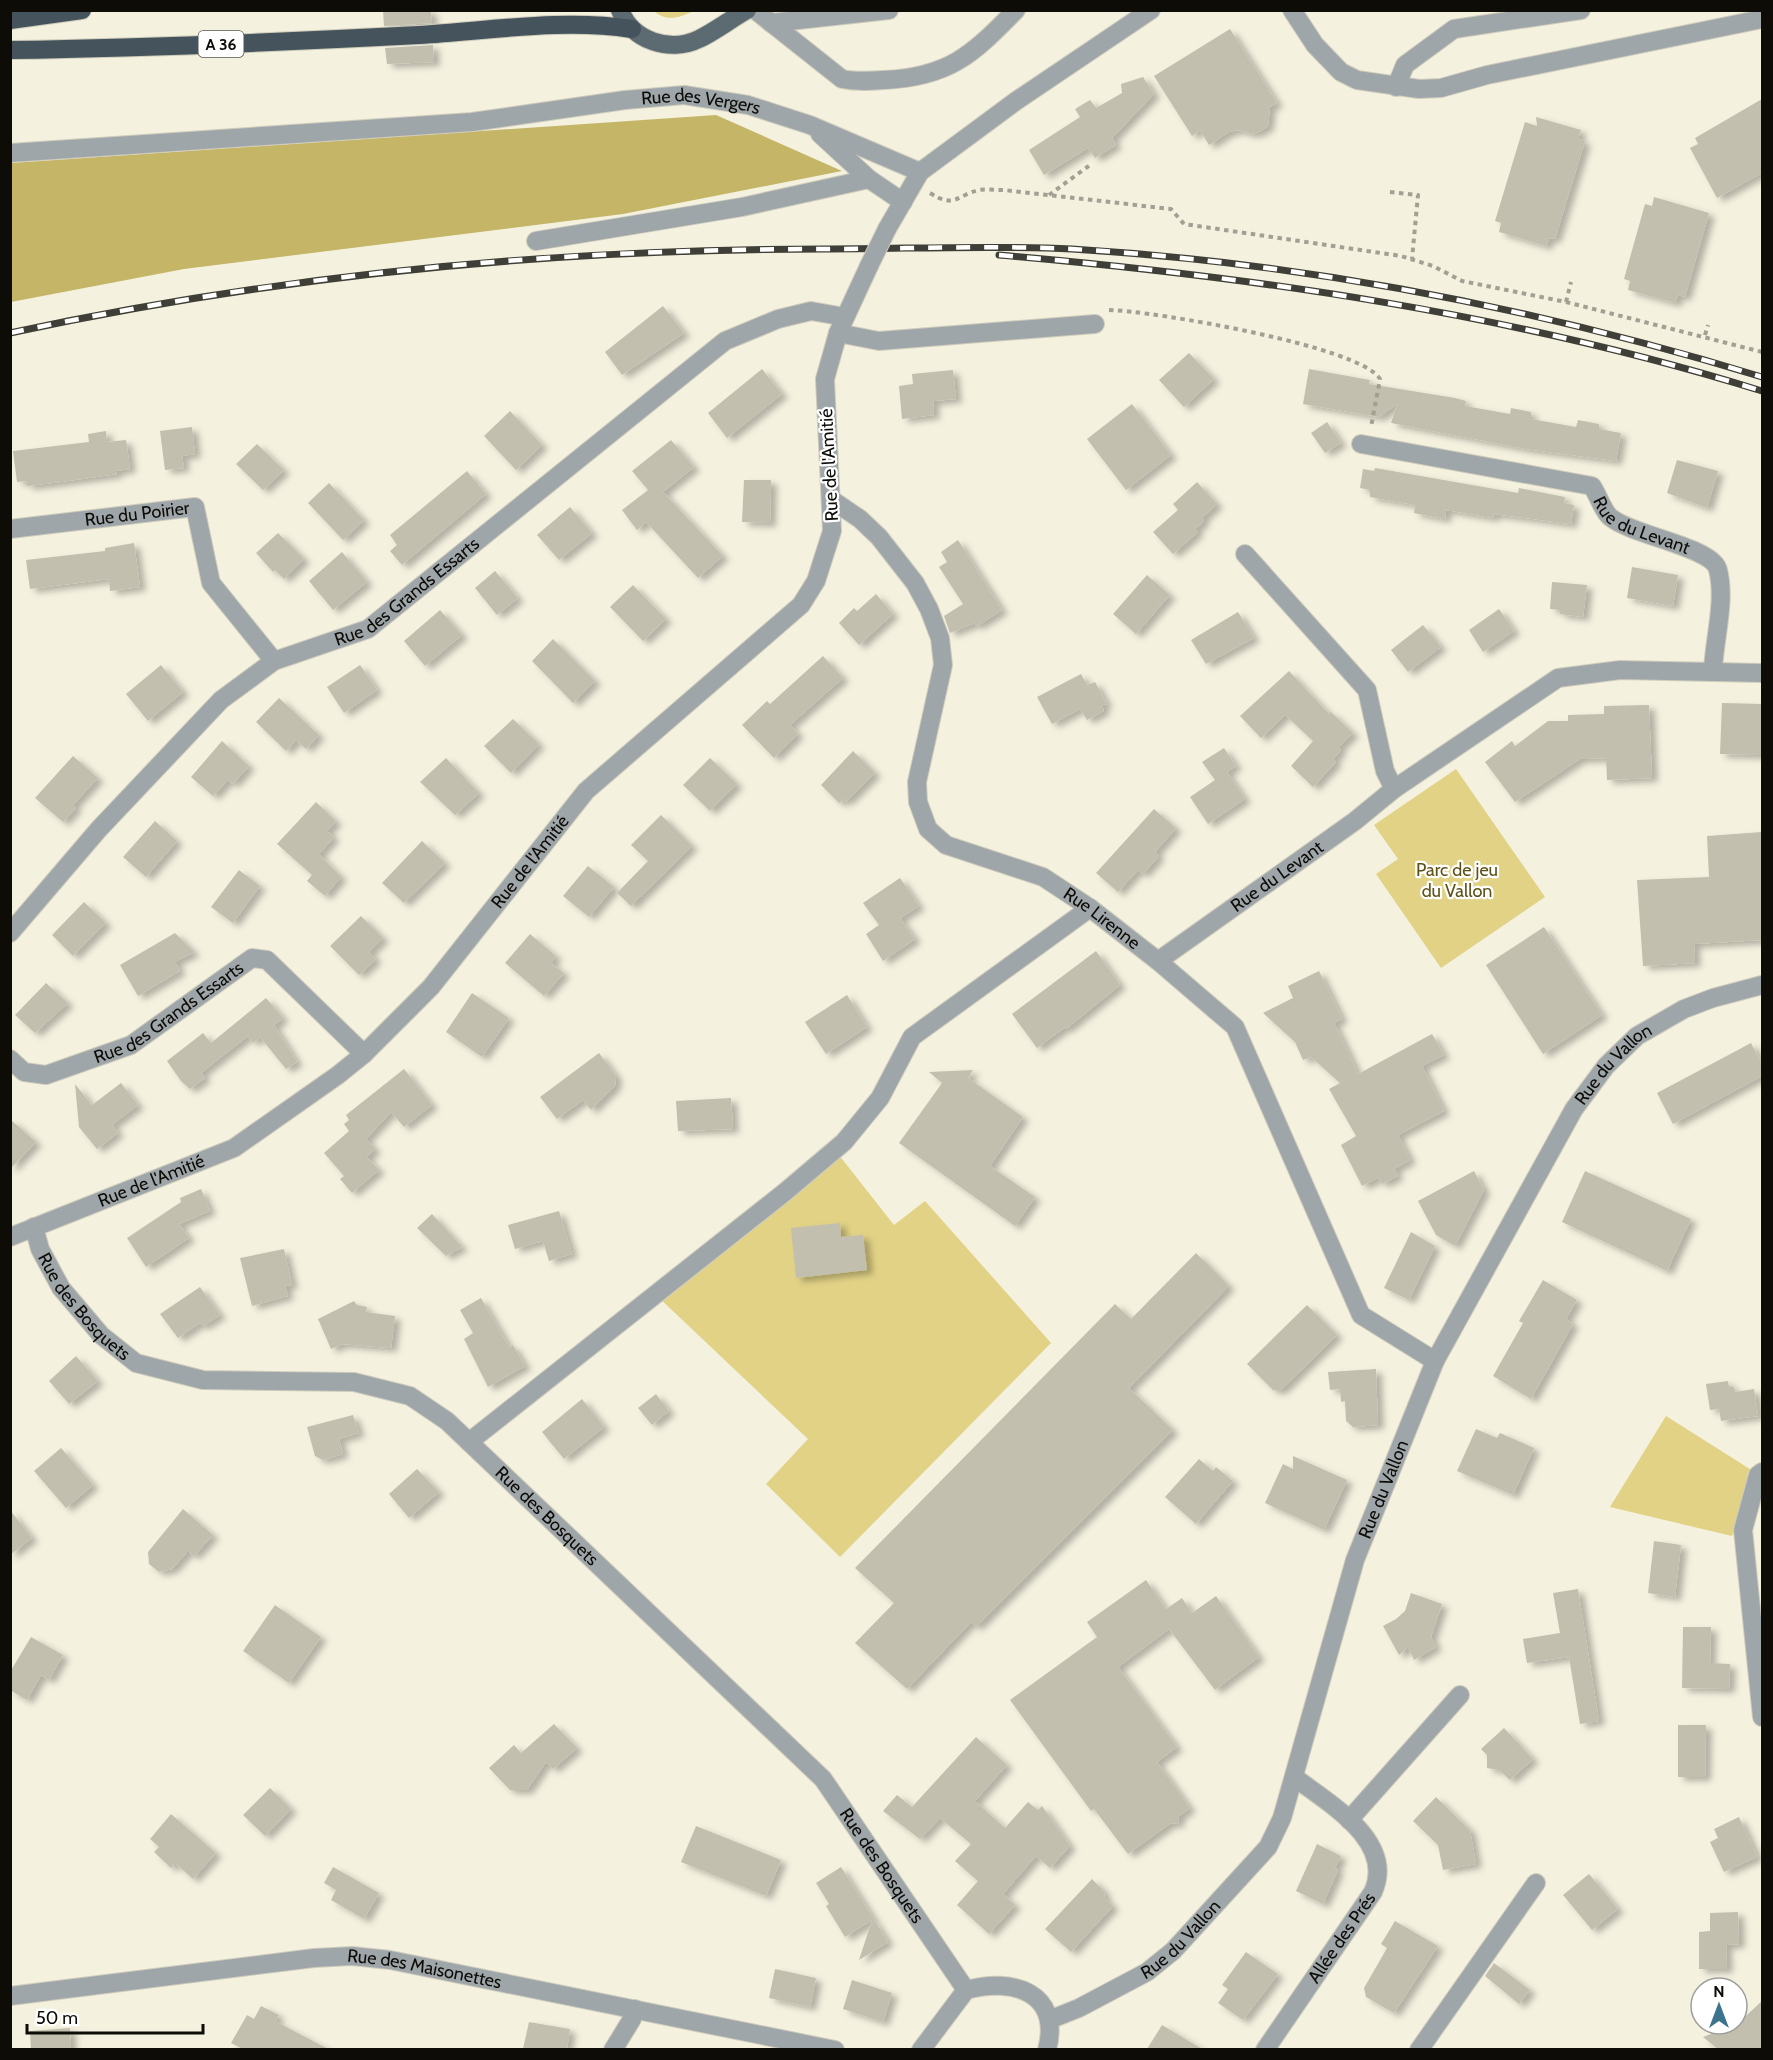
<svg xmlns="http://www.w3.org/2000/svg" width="1773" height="2060" font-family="Cabin,sans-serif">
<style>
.green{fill:#e1d286}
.forest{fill:#c5b567}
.building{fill:#c2bfaf;filter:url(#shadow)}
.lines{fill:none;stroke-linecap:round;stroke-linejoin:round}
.minor-casing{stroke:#cfccbc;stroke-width:20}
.major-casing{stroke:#cfccbc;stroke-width:20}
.highway-casing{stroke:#cfccbc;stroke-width:20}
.path{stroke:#a2a093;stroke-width:4;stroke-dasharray:4.5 4.5;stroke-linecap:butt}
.minor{stroke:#9fa6aa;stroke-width:18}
.major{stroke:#5c6a71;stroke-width:18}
.highway{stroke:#45545c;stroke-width:18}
.rail-casing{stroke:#403f37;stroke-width:7}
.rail{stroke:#fff;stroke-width:4.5;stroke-dasharray:14;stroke-linecap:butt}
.minor-bridge-casing{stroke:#cfccbc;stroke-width:20;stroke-linecap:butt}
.minor-bridge{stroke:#9fa6aa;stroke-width:18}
.labels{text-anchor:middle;stroke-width:4.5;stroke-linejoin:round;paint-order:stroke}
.shield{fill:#fff;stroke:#565551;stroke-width:1.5}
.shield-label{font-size:16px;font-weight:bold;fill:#0d0c07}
.street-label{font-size:18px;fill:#0d0c07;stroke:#fff}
.park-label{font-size:18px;fill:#5d5116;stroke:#fff}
</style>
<defs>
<filter id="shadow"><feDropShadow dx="6" dy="4" stdDeviation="3" flood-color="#0004"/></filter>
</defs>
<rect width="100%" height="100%" fill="#f4f1df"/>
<g class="green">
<path d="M654,11H653H693C680,18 666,22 654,11Z"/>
<path d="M1456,769L1545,897L1441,968L1376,874L1398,859L1374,825Z"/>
<path d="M835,1150L894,1225L925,1201L1051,1343L840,1557L766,1484L808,1439L656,1295Z"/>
<path d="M1666,1416L1753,1471L1732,1536L1610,1507Z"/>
</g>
<path class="forest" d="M716,115L842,171L623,214L184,269L11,302V163Z"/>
<g class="building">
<path d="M383,10H431L432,23L384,26Z"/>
<path d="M1230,29L1277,103L1270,107L1268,126L1261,131L1252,134L1238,130L1229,132L1209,145L1200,130L1192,136L1154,76Z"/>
<path d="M433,45L434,62L387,64L385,48Z"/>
<path d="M1143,77L1154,94L1112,138L1116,145L1095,158L1088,148L1044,175L1029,150L1080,117L1075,109L1090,100L1096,108L1122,93L1121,84Z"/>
<path d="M1762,99V173L1717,198L1690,148L1698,144L1695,138Z"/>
<path d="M1536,117L1581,130L1578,139L1585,141L1555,239L1549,238L1546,246L1499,232L1501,223L1495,221L1525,122L1537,126Z"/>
<path d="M1654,197L1709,213L1685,297L1678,295L1675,303L1628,290L1630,281L1624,279L1645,204L1652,206Z"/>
<path d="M663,306L684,333L622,375L605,352Z"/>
<path d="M1189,353L1214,379L1184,407L1159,380Z"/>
<path d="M762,369L782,394L727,438L708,413Z"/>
<path d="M1309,369L1370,380L1369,384L1455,398L1466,401L1465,406L1510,414L1511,408L1531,412V419L1576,427L1578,420L1599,424V429L1621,433L1616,461L1526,449L1391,423L1397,404L1379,417L1303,404Z"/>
<path d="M953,370L956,399L933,401L934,415L902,419L899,386L913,384L912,374Z"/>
<path d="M1132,404L1171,455L1126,490L1087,439Z"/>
<path d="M510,411L542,445L516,470L484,436Z"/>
<path d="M1327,422L1341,443L1325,453L1311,433Z"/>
<path d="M192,427L195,454L182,456L184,468L165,470L160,431Z"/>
<path d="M106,431L107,442L126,440L130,469L116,471L117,474L60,482L27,486V481L17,482L13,451L89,442L88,434Z"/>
<path d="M671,440L694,467L663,492L723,556L698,578L646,522L637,530L622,510L648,490L632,471Z"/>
<path d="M257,444L284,470L263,490L236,464Z"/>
<path d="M1677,460L1718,471L1707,508L1667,493Z"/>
<path d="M1375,468L1518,493L1519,488L1565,497L1564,503L1574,505L1571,524L1494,514L1493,518L1446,510L1445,519L1414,513L1415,505L1370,497V490L1360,488L1363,469L1374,471Z"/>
<path d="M467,471L486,494L402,565L390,551L397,545L390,535Z"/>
<path d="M744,480H771L770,523L742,522Z"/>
<path d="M1197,482L1217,504L1202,518L1204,521L1195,529L1198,532L1173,554L1153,532L1178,510L1173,504Z"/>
<path d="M329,483L364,520L343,540L308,503Z"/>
<path d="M570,507L592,533L559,560L537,535Z"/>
<path d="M278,533L304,559L284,579L275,570L273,572L256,553Z"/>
<path d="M958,540L1002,610L977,626L975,623L950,633L944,616L963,604L939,567L947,562L941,552Z"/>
<path d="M134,543L140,587L110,591L109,579L30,589L26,560L105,551V548Z"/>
<path d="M342,552L367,582L333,610L309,581Z"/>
<path d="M1632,567L1678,575L1673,606L1627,598Z"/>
<path d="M495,571L518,598L497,615L475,588Z"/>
<path d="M1147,575L1170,595L1136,634L1113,614Z"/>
<path d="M1552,582L1587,585L1583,617L1560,614V610L1550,609Z"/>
<path d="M633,585L666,619L643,641L610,607Z"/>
<path d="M876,594L893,614L859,645L839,623L854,608L857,611Z"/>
<path d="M1499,609L1514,631L1483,652L1469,630Z"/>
<path d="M440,610L462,635L425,666L404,641Z"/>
<path d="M1238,612L1254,638L1206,664L1191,640Z"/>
<path d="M1423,625L1441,647L1408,672L1391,650Z"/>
<path d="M553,639L595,681L573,703L532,661Z"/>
<path d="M823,656L843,678L790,725L798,734L774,758L742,725L767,701L770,704Z"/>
<path d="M161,665L183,692L148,721L126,694Z"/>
<path d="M360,665L377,690L344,713L327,687Z"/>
<path d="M1289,671L1329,714L1331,712L1353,733L1338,748L1341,750L1333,759L1336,762L1313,787L1291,766L1313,741L1285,715L1261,738L1240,716Z"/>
<path d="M1081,674L1087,685L1095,682L1107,704L1102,705L1104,711L1087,720L1080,709L1052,724L1037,697Z"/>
<path d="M279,698L319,735L306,749L296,740L286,751L256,722Z"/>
<path d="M1722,703L1762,704V755L1720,754Z"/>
<path d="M1649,705L1652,778L1607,780L1606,758L1580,759L1515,802L1485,762L1512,741L1515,746L1548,721H1568V715L1604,714V706Z"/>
<path d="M513,719L539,744L511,773L484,746Z"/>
<path d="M222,741L249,766L233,784L228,780L213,796L191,777Z"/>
<path d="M1224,748L1236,766L1227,772L1245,799L1208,824L1190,797L1215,780L1202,762Z"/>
<path d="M853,751L875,773L846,802L844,799L839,803L821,785Z"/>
<path d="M73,756L98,778L73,805L76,808L63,822L35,798Z"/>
<path d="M446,758L479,793L455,815L420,782Z"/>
<path d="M710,758L737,784L710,811L683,785Z"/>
<path d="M316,802L336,821L327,831L334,837L319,854L341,877L325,896L307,881L312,875L277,844Z"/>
<path d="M1154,809L1176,828L1155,852L1159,856L1143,874L1138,870L1118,892L1096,873Z"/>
<path d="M661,815L692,846L631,906L617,893L648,861L631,845Z"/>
<path d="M155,821L177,841L146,877L123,857Z"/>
<path d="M1762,832V940L1694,944L1695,963L1643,966L1637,880L1709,877L1707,836Z"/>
<path d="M422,841L445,863L404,903L382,883Z"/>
<path d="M588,866L614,887L589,917L563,896Z"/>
<path d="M239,870L260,886L233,923L211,907Z"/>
<path d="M900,878L919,906L900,918L915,939L883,961L866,934L879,925L863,903Z"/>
<path d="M84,902L106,923L73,956L52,935Z"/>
<path d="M361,916L383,938L369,952L376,959L359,975L330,946Z"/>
<path d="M1544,927L1602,1015L1543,1054L1486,965Z"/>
<path d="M175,933L194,952L175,962L180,971L138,996L120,965Z"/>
<path d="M530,934L556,956L551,963L564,973L544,996L505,963Z"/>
<path d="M1096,951L1120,985L1066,1029L1065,1027L1037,1048L1012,1014Z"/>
<path d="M1319,971L1342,1019L1334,1023L1358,1074L1432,1034L1444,1055L1422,1066L1444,1111L1398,1135L1410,1160L1394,1169L1398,1176L1382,1184L1378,1178L1362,1186L1341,1145L1356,1136L1329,1089L1340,1083L1311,1057L1303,1060L1295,1042L1263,1013L1293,998L1288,986Z"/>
<path d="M46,983L68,1003L35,1033L15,1015Z"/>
<path d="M472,993L509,1018L482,1057L446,1032Z"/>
<path d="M847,995L867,1027L826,1054L805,1022Z"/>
<path d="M266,998L283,1018L274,1025L297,1062L286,1069L260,1037L253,1043L248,1036L201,1073L205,1078L190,1089L181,1081L167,1061L203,1033L211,1043Z"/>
<path d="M1751,1043L1762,1064V1076L1673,1124L1657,1093Z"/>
<path d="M599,1053L616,1076L615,1086L591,1110L583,1100L557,1119L540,1097Z"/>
<path d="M404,1069L432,1105L404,1127L391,1112L366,1139L375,1149L367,1157L379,1170L352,1193L340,1179L344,1176L324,1153L349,1131L344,1124L349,1120L346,1115Z"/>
<path d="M973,1070L968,1078L1023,1117L990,1166L1035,1197L1015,1226L899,1143L942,1083L929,1072Z"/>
<path d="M121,1083L138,1105L112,1125L118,1133L97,1149L79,1127L75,1084L92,1105Z"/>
<path d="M731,1098L733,1129L678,1131L676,1101Z"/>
<path d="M10,1119L36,1142L10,1169Z"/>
<path d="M1474,1171L1484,1190L1455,1246L1436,1235L1418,1201Z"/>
<path d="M1585,1171L1691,1219L1667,1271L1562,1222Z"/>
<path d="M201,1189L210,1211L179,1224L189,1238L146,1267L127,1238L181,1202L180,1198Z"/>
<path d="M559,1211L572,1254L549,1261L543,1241L515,1249L508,1225Z"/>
<path d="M432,1214L462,1247L446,1256L417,1228Z"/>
<path d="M840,1223L841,1237L863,1235L867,1270L796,1278L791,1228Z"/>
<path d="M1411,1232L1435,1246L1409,1300L1384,1288Z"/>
<path d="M284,1249L292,1285L285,1286L288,1296L252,1306L240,1258Z"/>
<path d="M1196,1253L1229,1286L1129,1388L1173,1430L976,1627L971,1622L907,1689L855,1643L894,1603L855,1568L1115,1304L1131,1319Z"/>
<path d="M1543,1280L1577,1300L1566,1319L1573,1324L1531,1399L1493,1376L1523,1323L1519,1321Z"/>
<path d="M200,1287L220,1315L203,1326L200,1323L178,1338L160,1314Z"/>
<path d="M481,1298L509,1347L513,1345L525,1366L488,1387L464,1339L473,1333L460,1310Z"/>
<path d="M354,1301L357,1305L367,1307L366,1312L395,1316L391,1348L342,1344L331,1349L318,1319Z"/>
<path d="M1307,1305L1337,1335L1281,1390H1273L1247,1364Z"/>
<path d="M76,1356L98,1381L69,1404L49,1381Z"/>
<path d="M1376,1369L1378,1425L1353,1427L1346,1421L1345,1401L1341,1402L1340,1389L1330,1390L1328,1372Z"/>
<path d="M1728,1381L1729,1387H1734L1735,1392L1754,1389L1758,1416L1721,1421L1719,1409L1710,1410L1706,1384Z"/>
<path d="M656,1394L669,1411L652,1425L638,1408Z"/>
<path d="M582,1399L604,1427L564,1459L542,1432Z"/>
<path d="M353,1415L359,1433L339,1439L343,1454L323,1460L315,1456L307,1427Z"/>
<path d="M1476,1429L1497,1438L1500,1433L1534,1448L1513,1495L1457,1471Z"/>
<path d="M61,1448L93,1485L66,1508L34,1471Z"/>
<path d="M1293,1456L1347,1480L1324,1530L1265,1503L1283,1464L1293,1469Z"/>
<path d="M1199,1459L1213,1471L1216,1467L1233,1481L1196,1524L1165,1497Z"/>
<path d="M417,1469L439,1492L409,1518L389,1494Z"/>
<path d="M183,1509L213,1535L194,1556L188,1551L172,1569L159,1572L149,1564L148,1552Z"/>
<path d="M10,1510L32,1538L10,1555Z"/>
<path d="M1654,1541L1681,1545L1675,1597L1648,1593Z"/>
<path d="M1146,1580L1166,1609L1182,1598L1192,1613L1216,1596L1259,1657L1215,1690L1169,1629L1118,1667L1177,1747L1157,1762L1190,1808L1179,1816L1178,1824L1171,1823L1128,1854L1094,1809L1091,1811L1010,1700L1097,1637L1087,1622Z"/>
<path d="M1578,1589L1599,1721L1580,1724L1569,1657L1527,1663L1523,1639L1560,1633L1553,1593Z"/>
<path d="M1411,1593L1442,1604L1431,1637L1436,1647L1414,1660L1408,1647L1399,1655L1383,1626L1396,1619L1405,1611Z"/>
<path d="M275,1605L321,1637L289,1683L243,1651Z"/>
<path d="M1683,1627H1711L1710,1663L1730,1664L1729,1689L1682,1688Z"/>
<path d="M31,1637L63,1655L49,1680L41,1675L27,1700L10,1690V1672Z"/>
<path d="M554,1724L577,1748L553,1769L546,1762L527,1790H510L489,1768L514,1745L521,1753Z"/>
<path d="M1678,1725H1706L1705,1777H1678Z"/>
<path d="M1504,1728L1533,1759L1510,1780L1499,1770L1487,1768V1755L1481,1749Z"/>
<path d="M976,1737L1007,1765L975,1801L1005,1828L1028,1802L1038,1810L1042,1806L1070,1846L1050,1868L1036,1856L1003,1894L1015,1905L989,1934L957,1905L978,1881L955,1861L971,1844L940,1818L920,1839L883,1811L897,1795L912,1807Z"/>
<path d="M270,1788L291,1809L265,1836L243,1815Z"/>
<path d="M1436,1797L1470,1830L1476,1864L1443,1870L1438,1845L1413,1821Z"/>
<path d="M171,1814L216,1853L193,1879L175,1863L171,1868L154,1852L159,1847L150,1839Z"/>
<path d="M1739,1817L1757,1857L1724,1872L1710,1842L1718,1838L1714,1829Z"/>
<path d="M696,1826L781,1860L766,1896L681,1862Z"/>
<path d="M1317,1844L1341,1856L1335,1868L1338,1870L1323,1904L1296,1891Z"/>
<path d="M333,1867L379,1893L364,1919L331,1900L336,1890L324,1883Z"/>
<path d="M841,1867L888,1942L859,1960L872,1920L845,1937L826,1906L829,1904L816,1883Z"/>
<path d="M1589,1874L1618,1909L1592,1930L1563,1895Z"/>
<path d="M1092,1879L1105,1892L1104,1897L1113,1906L1071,1952L1045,1929Z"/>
<path d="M1738,1912L1739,1944L1726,1945L1727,1969H1699V1932L1710,1931V1913Z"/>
<path d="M1395,1921L1438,1946L1394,2013L1366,1997L1364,1988L1387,1948L1381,1944Z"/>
<path d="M1246,1952L1278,1974L1243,2020L1218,2003L1228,1989L1222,1985Z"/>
<path d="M1494,1963L1530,1990L1519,2004L1485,1976Z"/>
<path d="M775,1969L816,1978L810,2007L769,1998Z"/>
<path d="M852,1980L892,1993L883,2022L843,2009Z"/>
<path d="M1762,2001V2049H1718L1703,2037L1737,2024Z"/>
<path d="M261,2006L279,2015L275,2021L328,2049H243L231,2043L247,2015L254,2019Z"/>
<path d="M529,2022L570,2029L567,2049H523Z"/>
<path d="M1162,2025L1202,2049H1147Z"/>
<path d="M70,2028L71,2049H31L30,2031Z"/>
</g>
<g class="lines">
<defs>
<g id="minor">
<path d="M755,10L842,79C857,82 870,81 884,80C949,77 972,55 1016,10"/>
<path d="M1292,10L1315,45L1341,72L1357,80L1419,89L1441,88L1487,75L1762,19"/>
<path d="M771,23L889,10"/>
<path d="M1396,87L1405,65L1454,29L1581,10"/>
<path d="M820,134L869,179L903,202"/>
<path id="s1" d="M10,153L472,122L625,100L684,95L748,105L810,125L920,172"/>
<path d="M887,229L920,172L1016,101L1151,10"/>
<path d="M536,241L742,207L869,179"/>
<path d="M838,333L879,341L1095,324"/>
<path id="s2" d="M1361,444L1592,486C1598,495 1603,511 1610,517C1633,536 1713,547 1718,570C1726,602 1714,639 1713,671"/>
<path id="s3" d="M832,500L860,519L879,537L915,583L929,609L940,638L943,665L917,782L918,802L928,829L946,845L1043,877L1090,908L1158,961L1235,1027L1361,1315L1435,1361"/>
<path id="s4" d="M10,529L195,507L211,583L274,661"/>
<path d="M1245,554L1367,690L1385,771L1394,789"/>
<path id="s5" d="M10,933L99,829L221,700L274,661L368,629L725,341L778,319L811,311L845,317"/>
<path id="s6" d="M1158,961L1355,821L1394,789L1558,678L1620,670L1762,673"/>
<path id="s7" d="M10,1059L24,1072L46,1075L131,1045L252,958L267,960L364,1054"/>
<path id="s8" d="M34,1227L40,1249L61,1288L101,1335L136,1363L203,1380L354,1382L410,1396L447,1421L823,1779L966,1990"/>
<path id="s9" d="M10,1237L234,1148L338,1075L364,1054L431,987L586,791L801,605L816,581L832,531L825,379L838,333L869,266"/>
<path d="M469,1442L785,1192L844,1142L880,1098L912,1037L1090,908"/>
<path d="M1762,1472L1758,1475L1743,1530L1762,1717"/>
<path d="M1349,1820L1460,1695"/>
<path id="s10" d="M10,1996L314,1958L352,1956L390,1960L835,2050"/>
<path id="s11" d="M1049,2020L1079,2008L1147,1972L1173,1951L1268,1847L1282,1818L1355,1560L1435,1361L1574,1109L1606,1066L1637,1036L1684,1009L1713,998L1762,985"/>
<path d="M613,2050L632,2019L635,2009"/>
<path d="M921,2050L966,1990C1012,1977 1062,1992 1047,2050"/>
<path id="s12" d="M1265,2050L1373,1892C1396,1841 1328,1803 1294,1777"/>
<path d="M1419,2050L1536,1883"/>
</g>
<path id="major" d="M620,10C632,41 670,53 699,39C714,32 731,19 747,10"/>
<g id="highway">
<path d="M10,20L82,10"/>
<path d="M10,50C147,48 283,42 419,35C489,31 563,18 632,29"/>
</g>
</defs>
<use href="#minor" class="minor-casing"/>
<use href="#major" class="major-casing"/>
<use href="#highway" class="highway-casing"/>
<g class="path">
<path d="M1390,192L1418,195L1412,259"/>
<path d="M930,193C955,209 957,195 979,190C987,189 996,190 1004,190L1171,209L1184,224L1401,256L1433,266L1462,281L1566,302L1762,352"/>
<path d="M1049,195L1090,165"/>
<path d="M1566,302L1571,282"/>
<path d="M1109,310C1153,311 1360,346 1380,379L1371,427"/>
<path d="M1705,335L1708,325"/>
</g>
<use href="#minor" class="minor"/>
<use href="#major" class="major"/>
<use href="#highway" class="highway"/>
<defs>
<g id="rail">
<path d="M999,255C1257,277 1514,314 1762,391"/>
<path d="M10,333C280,275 547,249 823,249C906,249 990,245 1072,249C1305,263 1540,309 1762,377"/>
</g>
</defs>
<use href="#rail" class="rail-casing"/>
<use href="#rail" class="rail"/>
<defs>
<path id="minor-bridge" d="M869,266L887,229"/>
</defs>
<use href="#minor-bridge" class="minor-bridge-casing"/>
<use href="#minor-bridge" class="minor-bridge"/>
</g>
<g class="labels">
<rect class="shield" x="198.5" y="31" width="45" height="26" rx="4.5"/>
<g class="shield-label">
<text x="221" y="50">A 36</text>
</g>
<g class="street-label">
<text dy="6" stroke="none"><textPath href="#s1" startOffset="694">Rue des Vergers</textPath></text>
<text transform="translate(829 465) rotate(-93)" y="6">Rue de l'Amitié</text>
<text dy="6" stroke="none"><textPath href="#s4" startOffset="128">Rue du Poirier</textPath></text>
<text dy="6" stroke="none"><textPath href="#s2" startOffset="302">Rue du Levant</textPath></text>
<text dy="6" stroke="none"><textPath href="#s5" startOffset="532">Rue des Grands Essarts</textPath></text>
<text dy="6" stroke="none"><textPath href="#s9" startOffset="656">Rue de l'Amitié</textPath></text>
<text dy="6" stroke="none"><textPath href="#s6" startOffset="146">Rue du Levant</textPath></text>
<text dy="6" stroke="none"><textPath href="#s3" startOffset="573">Rue Lirenne</textPath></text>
<text dy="6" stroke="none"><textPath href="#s7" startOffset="180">Rue des Grands Essarts</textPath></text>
<text dy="6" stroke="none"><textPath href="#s11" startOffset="1146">Rue du Vallon</textPath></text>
<text dy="6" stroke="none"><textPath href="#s9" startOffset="152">Rue de l'Amitié</textPath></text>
<text dy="6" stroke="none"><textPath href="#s8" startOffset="96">Rue des Bosquets</textPath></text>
<text dy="6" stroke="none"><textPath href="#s11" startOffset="660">Rue du Vallon</textPath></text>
<text dy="6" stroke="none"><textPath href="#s8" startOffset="634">Rue des Bosquets</textPath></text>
<text dy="6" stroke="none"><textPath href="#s8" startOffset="1120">Rue des Bosquets</textPath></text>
<text dy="6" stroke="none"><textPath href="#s12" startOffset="136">Allée des Prés</textPath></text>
<text dy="6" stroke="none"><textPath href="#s11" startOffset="156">Rue du Vallon</textPath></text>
<text dy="6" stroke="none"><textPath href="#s10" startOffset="418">Rue des Maisonettes</textPath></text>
</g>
<g class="park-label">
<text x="1457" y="876">Parc de jeu<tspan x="1457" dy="21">du Vallon</tspan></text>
</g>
</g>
<rect width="1773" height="2060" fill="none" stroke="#0d0c07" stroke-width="24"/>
<g transform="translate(1719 2006)"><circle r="28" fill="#ffffff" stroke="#9e9e9c" stroke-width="1.5"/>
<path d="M0-4.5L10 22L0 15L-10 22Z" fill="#3c748e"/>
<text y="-9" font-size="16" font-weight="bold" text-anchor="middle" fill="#0d0c07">N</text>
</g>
<path d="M27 2024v9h176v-9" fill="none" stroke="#0d0c07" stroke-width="3"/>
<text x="36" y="2024" font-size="18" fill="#0d0c07" stroke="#ffffff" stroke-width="4.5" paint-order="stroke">50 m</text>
</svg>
